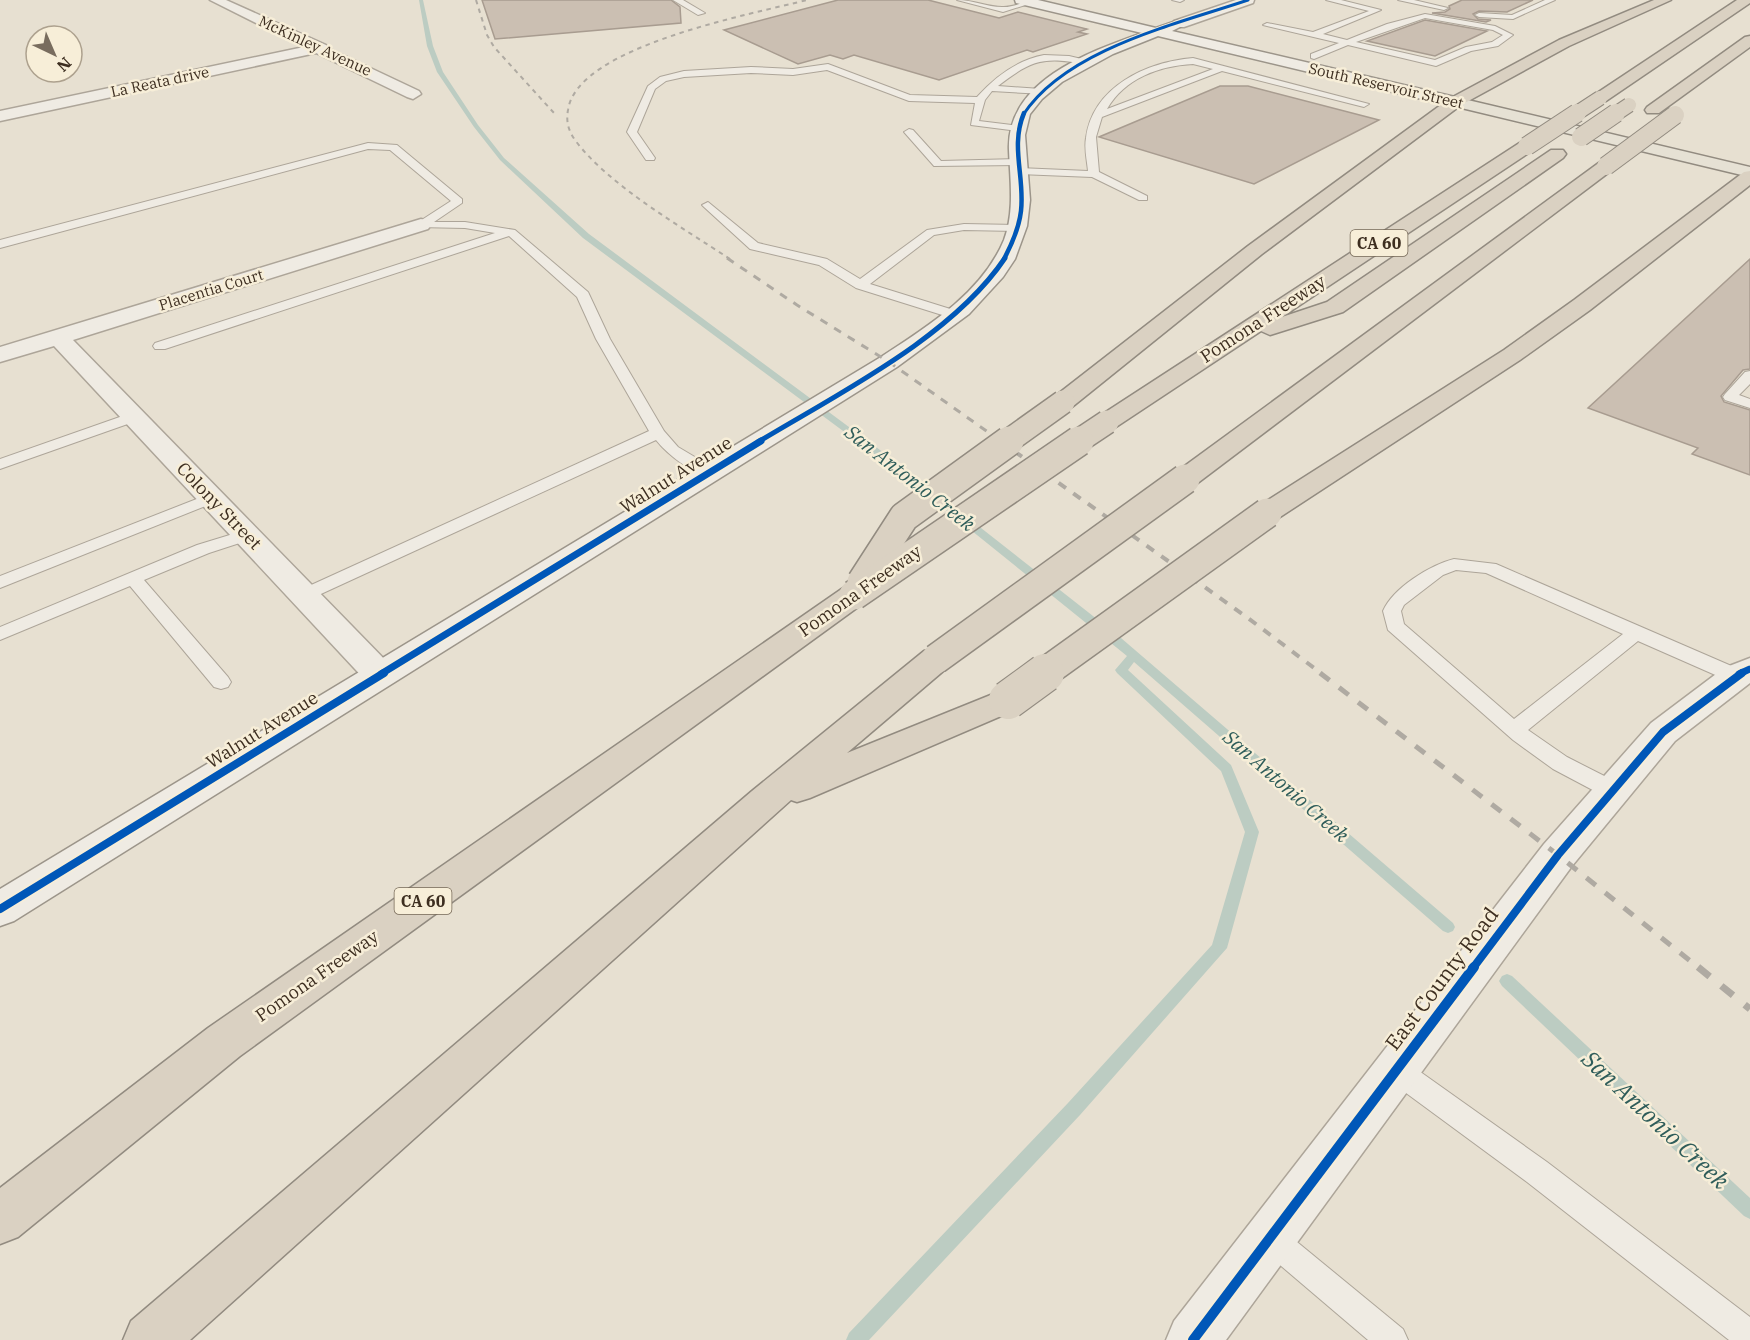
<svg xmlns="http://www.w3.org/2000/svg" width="1750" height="1340" font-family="'IBM Plex Serif',serif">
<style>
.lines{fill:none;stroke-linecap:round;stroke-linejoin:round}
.stream{fill:#bcccc2;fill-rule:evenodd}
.building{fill:#cbbfb2;stroke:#a89c90;stroke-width:1.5}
.lane-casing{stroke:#ada599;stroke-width:2}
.street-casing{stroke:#ada599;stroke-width:3}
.secondary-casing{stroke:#9c958a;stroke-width:3}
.primary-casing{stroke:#928b80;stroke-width:3}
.highway-casing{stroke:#928b80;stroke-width:3}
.lane{fill:#efebe3;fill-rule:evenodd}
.street{fill:#efebe3;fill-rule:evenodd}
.secondary{fill:#efebe3;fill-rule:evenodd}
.primary{fill:#e6e1d4;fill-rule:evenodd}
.highway{fill:#dad1c2;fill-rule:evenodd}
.rail-far4{stroke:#afaaa2;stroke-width:2;stroke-dasharray:4.5 4.5;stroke-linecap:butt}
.rail-far3{stroke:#afaaa2;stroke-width:3;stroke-dasharray:8 8;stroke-linecap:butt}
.rail-far2{stroke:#afaaa2;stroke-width:4;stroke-dasharray:9 9;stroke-linecap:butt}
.rail-far1{stroke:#afaaa2;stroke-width:5;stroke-dasharray:12 12;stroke-linecap:butt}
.rail{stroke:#afaaa2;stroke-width:7;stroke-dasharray:15 15;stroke-linecap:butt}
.highway-bridge-far4-casing{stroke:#928b80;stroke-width:16;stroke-linecap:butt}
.highway-bridge-far3-casing{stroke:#928b80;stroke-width:20;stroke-linecap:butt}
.highway-bridge-far2-casing{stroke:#928b80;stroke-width:26;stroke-linecap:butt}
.highway-bridge-far1-casing{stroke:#928b80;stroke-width:32;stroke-linecap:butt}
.highway-bridge-casing{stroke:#928b80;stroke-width:40;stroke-linecap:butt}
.highway-bridge-far4{stroke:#dad1c2;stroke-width:14}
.highway-bridge-far3{stroke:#dad1c2;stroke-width:18}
.highway-bridge-far2{stroke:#dad1c2;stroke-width:23}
.highway-bridge-far1{stroke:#dad1c2;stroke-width:29}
.highway-bridge{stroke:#dad1c2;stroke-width:38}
.cycleway-far5-casing{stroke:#f7eed8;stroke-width:4.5}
.cycleway-far4-casing{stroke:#f7eed8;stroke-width:7}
.cycleway-far3-casing{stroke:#f7eed8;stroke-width:8}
.cycleway-far2-casing{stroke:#f7eed8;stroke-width:10}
.cycleway-far1-casing{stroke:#f7eed8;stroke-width:12}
.cycleway-casing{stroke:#f7eed8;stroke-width:14}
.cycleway-far5{stroke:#0057b8;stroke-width:3}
.cycleway-far4{stroke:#0057b8;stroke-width:4.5}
.cycleway-far3{stroke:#0057b8;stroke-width:5}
.cycleway-far2{stroke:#0057b8;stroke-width:7}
.cycleway-far1{stroke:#0057b8;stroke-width:8}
.cycleway{stroke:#0057b8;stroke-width:10}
.labels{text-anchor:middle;stroke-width:5;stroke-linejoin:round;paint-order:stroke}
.far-street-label{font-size:15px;fill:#3d2e20;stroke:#f7eed8}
.shield{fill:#f7eed8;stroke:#756857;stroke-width:1.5}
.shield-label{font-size:16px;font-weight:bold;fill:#3d2e20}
.street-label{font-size:18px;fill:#3d2e20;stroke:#f7eed8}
.water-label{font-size:20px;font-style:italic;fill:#2f5d5a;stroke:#f7eed8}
.near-street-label{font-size:21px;fill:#3d2e20;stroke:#f7eed8}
.near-water-label{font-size:24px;font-style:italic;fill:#2f5d5a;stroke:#f7eed8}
</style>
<rect width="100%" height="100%" fill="#e7e0d1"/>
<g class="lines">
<g class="stream">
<path d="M419,0H423L433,46L443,72L478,125L504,158L589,234L911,473L1121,638L1453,923L1455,927L1453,931L1448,933L1443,931L1134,662L1128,670L1231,765L1259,832L1227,948L1080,1115L869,1340H846L849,1333L1068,1103L1212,945L1245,832L1221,771L1117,673L1115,670L1127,656L905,477L583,238L500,160L474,127L437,72L427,46Z"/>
<path d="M1507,974L1512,976L1750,1198V1219L1744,1216L1502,986L1499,981L1502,976Z"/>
</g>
</g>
<g class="building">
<path d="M482,0H671L680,7L681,23L495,39Z"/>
<path d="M838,0H928L999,18L1018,12L1087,29L1078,32L1087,34L1033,52L1027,50L939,80L854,55L843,59L830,55L798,64L724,30Z"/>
<path d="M1462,0H1533L1507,12L1479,11L1473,14L1478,19L1491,20L1486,22L1432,13L1445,12L1450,9L1449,6Z"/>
<path d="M1425,20L1487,31L1435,56L1367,41Z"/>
<path d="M1220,86H1248L1379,120L1254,184L1099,137Z"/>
<path d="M1750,259V369L1743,370L1721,396L1724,402L1750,410V475L1692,454L1698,448L1588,408Z"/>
</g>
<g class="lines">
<defs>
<g id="lane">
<path d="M673,0H683L705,13L698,15Z"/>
<path d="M957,0C973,0 987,7 1002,7C1013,8 1025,0 1035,2L1003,12Z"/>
<path d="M1172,0H1184L1180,2Z"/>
<path d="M1326,0H1341L1381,10L1323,34L1347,40L1387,24L1425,14L1495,26L1513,35L1498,46L1471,51L1436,66L1348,45L1314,59L1311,58V54L1339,43L1263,25L1267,23L1313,32L1369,11ZM1425,18L1493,30L1503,35L1492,42L1466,47L1435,60L1356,42Z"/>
<path d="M1398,0H1414L1448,8L1444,10Z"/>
<path d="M1545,0H1555L1513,19L1479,17L1475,15L1479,13L1512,15Z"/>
<path d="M1044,55L1069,56L1090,61L1086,64C1043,57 1033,59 998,86L1041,89L1046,92L1044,94L992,91L985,100L979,121L1021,126V130L1018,131L971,125L975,103L909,101L827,70L793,75L751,73L684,77L666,81L655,89L637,132L655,158L654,160H646L627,132L648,86L660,77L684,71L751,67L793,69L828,64L910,95L977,97C995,77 1017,60 1044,55Z"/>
<path d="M1193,58L1369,104L1364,107L1222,71L1102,117L1096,137L1099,172L1147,196V200H1139L1092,177L1019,174L1014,171L1019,168L1088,171C1087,160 1084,149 1086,138C1093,86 1147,62 1193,58ZM1193,64L1213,69L1107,109C1125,78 1159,66 1193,64Z"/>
<path d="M909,129L913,130L941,161L1019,159L1024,162L1019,165L934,166L904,132Z"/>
<path d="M368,143L397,145L462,199V203L434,222H465L515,230L588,292L610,339L664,431L678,447L715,469L717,472L715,475C698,480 666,453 656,440L310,599H298L295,595L298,591L649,431L596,339L577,297L509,236L165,349H155L153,346L155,343L495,233L465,228L417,227V223L451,201L390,150L368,149L0,248V240Z"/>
<path d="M708,202L758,243L827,259L860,279L927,230L964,224L1017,225L1023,228L1017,231L964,230L934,235L870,284L960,312L962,315L955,319L856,288L819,265L750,249L704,207L702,205Z"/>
<path d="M1750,371V384L1739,395L1750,399V408L1725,400L1723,397L1725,394L1745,372Z"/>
<path d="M134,412L142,417L139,420L0,469V459Z"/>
<path d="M212,493L218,495L220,498L218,501L0,588V576Z"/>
<path d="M246,530L252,531L255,535L252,539L209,553L144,580L228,677L231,682L228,687L221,689L214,687L130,586L0,640V627L197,545Z"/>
<path d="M1454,559L1496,564L1743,671L1746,676L1743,681L1736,683L1729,681L1638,641L1528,730L1567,757L1620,784L1623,790L1620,796L1612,798L1604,796L1553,769L1513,740L1388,630L1383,611C1393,588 1430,565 1454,559ZM1456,570L1486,573L1623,634L1514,719L1404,624L1401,611L1404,605L1443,575Z"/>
<path d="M1396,1058L1405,1061L1547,1162L1750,1317V1340H1729L1527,1182L1387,1079L1383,1070L1387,1061Z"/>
<path d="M1270,1223L1280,1228L1403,1329L1408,1340H1368L1260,1248L1255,1238L1260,1228Z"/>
</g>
<g id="street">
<path d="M210,0H226L326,45L328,48L419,91L421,94L413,99L407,97L316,53L0,121V111L304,47Z"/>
<path d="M1236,0H1254L1253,3L1184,27H1174L1172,24L1174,21Z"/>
<path d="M421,219L428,221L431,225L428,229L73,340L392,667L397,675L392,683L380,686L368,683L54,346L0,362V347Z"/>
<path d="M1750,658V683L1675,741L1572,866L1226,1340H1166L1174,1321L1544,844L1651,723L1724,668Z"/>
</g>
<path id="secondary" d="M1015,0H1038L1156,28L1179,20L1186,24L1172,31L1455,97L1463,102L1455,107L1158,36L1113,54L1062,82L1042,99L1030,114L1025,135L1030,200L1027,226L1015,259L1003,277L969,314L897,367L14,921L0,926V889L881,357C927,327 982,293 1004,240C1015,211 1010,179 1009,150C1006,81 1089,52 1142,33L1016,3Z"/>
<path id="primary" d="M1455,97L1750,167V177L1449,105L1447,102Z"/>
<g id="highway">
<path d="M1654,0H1671L1569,46L1461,105L1262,254L1072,407L1063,409L1054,407L1051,402L1054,397L1248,246L1449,99L1559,40Z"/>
<path d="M1737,0H1750V3L1606,101H1594L1592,98L1594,95Z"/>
<path d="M1750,36V47L1659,113H1647L1645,110L1647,107L1745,37Z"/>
<path d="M1527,141L1533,142L1536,146L1533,150L1282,317L1327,302L1551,150H1563L1566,154L1563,158L1343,312L1270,335L1261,331L1116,427L1107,430L1098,427L1094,422L1098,417L1521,142Z"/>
<path d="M1606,161L1612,162L1615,166L1612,170L1195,485L1185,487L1175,485L1171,479L1175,473L1600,162Z"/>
<path d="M1750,171V185L1590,310L1520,360L1277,519L1267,521L1257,519L1253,513L1257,507L1504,350L1574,300L1744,172Z"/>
<path d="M854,585L865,588L869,595L865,602L240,1056L18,1237L0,1244V1188L208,1028L843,588Z"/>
<path d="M936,648L948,651L952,659L948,667L847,753L1008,688L1020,692L1025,700L1020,708L810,798L797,802L791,800L190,1340H123L131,1321L752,791L924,651Z"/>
</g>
</defs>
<use href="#lane" class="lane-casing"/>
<use href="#street" class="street-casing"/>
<use href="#secondary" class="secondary-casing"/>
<use href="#primary" class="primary-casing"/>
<use href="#highway" class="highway-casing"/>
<use href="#lane" class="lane"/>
<use href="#street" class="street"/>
<use href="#secondary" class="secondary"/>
<use href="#primary" class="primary"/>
<use href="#highway" class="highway"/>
<g class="rail-far4">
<path d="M476,0L487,35L494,47L554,113"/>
<path d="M730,259C683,228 608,185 575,140C568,130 566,121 568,110C577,46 753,14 807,0"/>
</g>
<path class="rail-far3" d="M727,258L797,305L889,362L1002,442"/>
<path class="rail-far2" d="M1000,441L1248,618L1322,674"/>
<path class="rail-far1" d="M1320,673L1558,855L1699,968"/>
<path class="rail" d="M1698,967L1750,1009"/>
<defs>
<g id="highway-bridge-far4">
<path d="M1574,115L1600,98"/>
<path d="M1614,115L1629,105"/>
</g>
<g id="highway-bridge-far3">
<path d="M1581,137L1616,113"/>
<path d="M1527,146L1577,113"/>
<path d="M1606,166L1675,115"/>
</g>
<g id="highway-bridge-far2">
<path d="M1007,442L1063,402"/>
<path d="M1077,442L1107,422"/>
</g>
<g id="highway-bridge-far1">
<path d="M862,582L904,517L1009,441"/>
<path d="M854,595L1079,441"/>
<path d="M936,659L1185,479"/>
<path d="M1043,674L1267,513"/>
</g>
<path id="highway-bridge" d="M1008,700L1045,673"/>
</defs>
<use href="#highway-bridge-far4" class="highway-bridge-far4-casing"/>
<use href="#highway-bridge-far3" class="highway-bridge-far3-casing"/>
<use href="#highway-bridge-far2" class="highway-bridge-far2-casing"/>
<use href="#highway-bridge-far1" class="highway-bridge-far1-casing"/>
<use href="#highway-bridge" class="highway-bridge-casing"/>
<use href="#highway-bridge-far4" class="highway-bridge-far4"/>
<use href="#highway-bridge-far3" class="highway-bridge-far3"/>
<use href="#highway-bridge-far2" class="highway-bridge-far2"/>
<use href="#highway-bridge-far1" class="highway-bridge-far1"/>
<use href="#highway-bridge" class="highway-bridge"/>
<defs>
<path id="cycleway-far5" d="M1023,115C1066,49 1177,24 1248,0"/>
<path id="cycleway-far4" d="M1004,259C1012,244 1019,228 1021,211C1025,177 1010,146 1024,113"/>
<path id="cycleway-far3" d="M758,442C839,393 952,337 1005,258"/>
<g id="cycleway-far2">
<path d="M381,674L761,441"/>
<path d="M1739,674L1750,669"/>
</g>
<g id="cycleway-far1">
<path d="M0,909L384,673"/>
<path d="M1473,968L1558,855L1663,732L1742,673"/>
</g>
<path id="cycleway" d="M1193,1340L1474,967"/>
</defs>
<use href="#cycleway-far5" class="cycleway-far5-casing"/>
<use href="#cycleway-far4" class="cycleway-far4-casing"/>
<use href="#cycleway-far3" class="cycleway-far3-casing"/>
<use href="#cycleway-far2" class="cycleway-far2-casing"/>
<use href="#cycleway-far1" class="cycleway-far1-casing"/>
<use href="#cycleway" class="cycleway-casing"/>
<use href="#cycleway-far5" class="cycleway-far5"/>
<use href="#cycleway-far4" class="cycleway-far4"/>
<use href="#cycleway-far3" class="cycleway-far3"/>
<use href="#cycleway-far2" class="cycleway-far2"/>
<use href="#cycleway-far1" class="cycleway-far1"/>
<use href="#cycleway" class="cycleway"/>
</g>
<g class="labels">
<g class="far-street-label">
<text transform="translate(315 46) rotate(25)" y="5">McKinley Avenue</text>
<text transform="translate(160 82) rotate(-12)" y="5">La Reata drive</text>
<text transform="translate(1386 86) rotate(13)" y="5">South Reservoir Street</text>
<text transform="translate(211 290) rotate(-17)" y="5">Placentia Court</text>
</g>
<g class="shield">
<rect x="1350.5" y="230" width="57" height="26" rx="4.5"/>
<rect x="394.5" y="888" width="57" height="26" rx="4.5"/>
</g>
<g class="shield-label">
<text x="1379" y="249">CA 60</text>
<text x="423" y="907">CA 60</text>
</g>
<g class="street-label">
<text transform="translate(1263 319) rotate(-33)" y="6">Pomona Freeway</text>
<text transform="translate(676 475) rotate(-32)" y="6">Walnut Avenue</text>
<text transform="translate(219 506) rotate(46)" y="6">Colony Street</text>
<text transform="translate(860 591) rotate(-35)" y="6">Pomona Freeway</text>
<text transform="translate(262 730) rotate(-32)" y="6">Walnut Avenue</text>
<text transform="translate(317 976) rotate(-35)" y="6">Pomona Freeway</text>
</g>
<g class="water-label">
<text transform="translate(910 478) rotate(38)" y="7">San Antonio Creek</text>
<text transform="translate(1286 786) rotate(41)" y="7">San Antonio Creek</text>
</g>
<g class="near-street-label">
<text transform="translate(1442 979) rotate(-53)" y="7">East County Road</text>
</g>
<g class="near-water-label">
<text transform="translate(1655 1120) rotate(43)" y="8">San Antonio Creek</text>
</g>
</g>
<g transform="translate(54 54) rotate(136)"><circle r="28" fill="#f7eed8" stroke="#ada18e" stroke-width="1.5"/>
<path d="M0-4.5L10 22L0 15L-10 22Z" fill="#786c5e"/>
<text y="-9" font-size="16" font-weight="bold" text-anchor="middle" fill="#3d2e20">N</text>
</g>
</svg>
